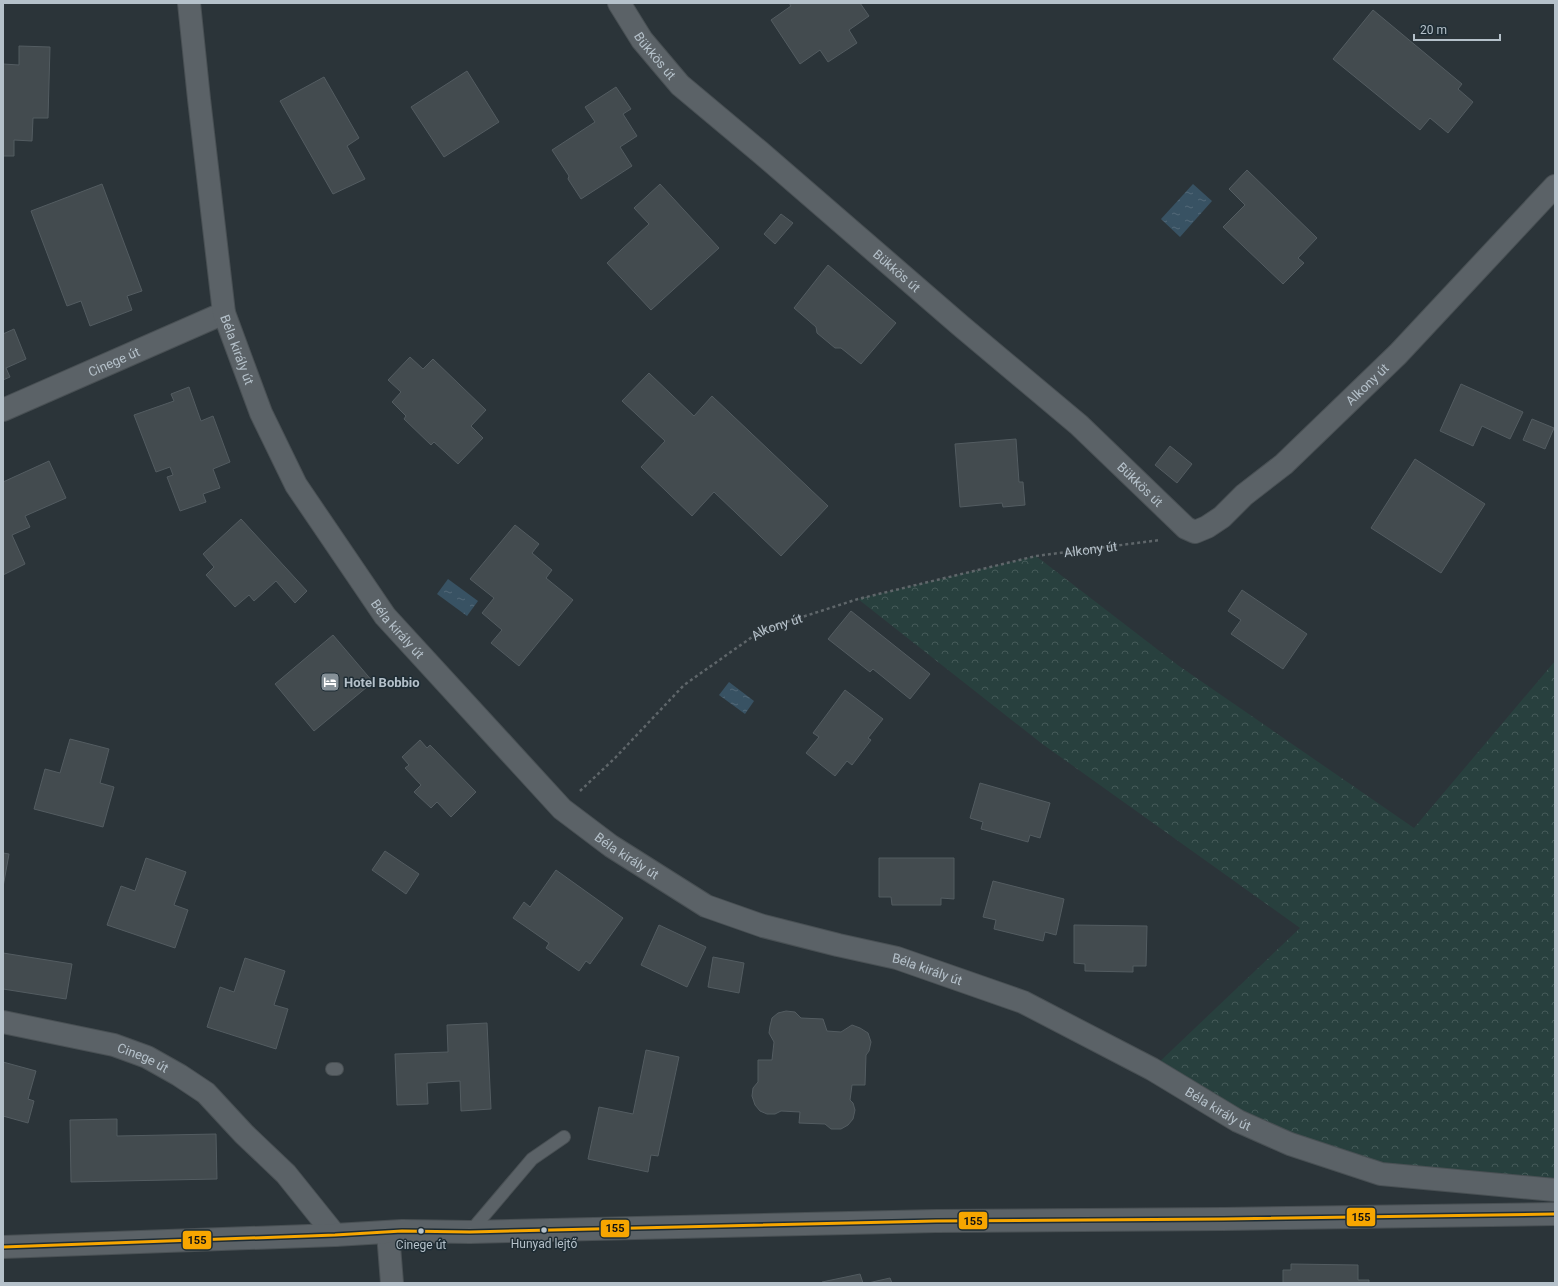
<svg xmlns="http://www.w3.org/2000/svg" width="1558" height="1286" font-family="Roboto,sans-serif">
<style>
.forest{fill:url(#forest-crowns)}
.water{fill:url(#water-ripples)}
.building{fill:#434b4f;stroke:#535c61}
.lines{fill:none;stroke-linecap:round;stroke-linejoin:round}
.service-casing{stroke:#495054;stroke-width:14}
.minor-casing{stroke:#495054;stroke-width:24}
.tertiary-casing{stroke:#495054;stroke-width:24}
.path{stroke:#5f666a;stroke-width:2.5;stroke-dasharray:3 3;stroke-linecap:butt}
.service{stroke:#5b6267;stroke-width:12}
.minor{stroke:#5b6267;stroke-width:22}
.tertiary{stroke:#5b6267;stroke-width:22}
.bus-1-casing{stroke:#1e2c34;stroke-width:6}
.bus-1{stroke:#f7a600;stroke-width:3}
.bus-dot{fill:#b5c1ca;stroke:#1e2c34;stroke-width:1.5}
.labels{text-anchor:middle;stroke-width:3;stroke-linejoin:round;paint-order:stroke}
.bus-label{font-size:12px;fill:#b5c1ca;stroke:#1e2c34}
.street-label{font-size:13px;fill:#b5c1ca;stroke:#1e2c34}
.poi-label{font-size:13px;font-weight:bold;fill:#b5c1ca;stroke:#1e2c34;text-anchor:start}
.line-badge{stroke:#1e2c34;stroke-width:1.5}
.pale-badge-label{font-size:11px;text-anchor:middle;font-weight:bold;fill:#111}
</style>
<defs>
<pattern id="forest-crowns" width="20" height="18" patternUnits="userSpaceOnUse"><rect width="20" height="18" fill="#28403e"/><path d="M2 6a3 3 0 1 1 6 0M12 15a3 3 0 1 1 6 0" fill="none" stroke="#455a59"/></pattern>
<pattern id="water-ripples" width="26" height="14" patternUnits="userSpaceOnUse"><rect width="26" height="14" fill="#385263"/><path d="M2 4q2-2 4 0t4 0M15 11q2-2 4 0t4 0" fill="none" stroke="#536978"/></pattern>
</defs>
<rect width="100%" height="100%" fill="#2b3439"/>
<path class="forest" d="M1036,556L1179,666L1414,828L1555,661V1190L1452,1181L1290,1144L1152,1069L1300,928L1041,743L858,599Z"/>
<g class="water">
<path d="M1193,184L1212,201L1180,237L1161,219Z"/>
<path d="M448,579L478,601L467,616L437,594Z"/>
<path d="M729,682L754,701L745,714L719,695Z"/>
</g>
<g class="building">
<path d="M789,3H860L869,16L849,30L857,43L828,62L820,50L800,64L771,20L791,6Z"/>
<path d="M1373,10L1462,84L1458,89L1473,102L1448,133L1430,118L1420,130L1333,59Z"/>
<path d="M19,46L50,47L48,118H33L32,141L14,140V156H3V64L19,65Z"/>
<path d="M467,71L499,122L444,157L411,107Z"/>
<path d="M324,77L359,138L347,146L365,179L333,194L280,101Z"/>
<path d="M616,87L631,109L623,114L637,136L620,147L632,166L581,199L568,179L569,176L552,150L595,122L585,107Z"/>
<path d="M1247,170L1317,238L1298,258L1304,263L1283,284L1223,227L1245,205L1229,189Z"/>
<path d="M102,184L142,291L127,296L132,310L90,326L81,301L67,306L31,211Z"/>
<path d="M660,184L719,248L651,310L607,263L649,224L634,208Z"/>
<path d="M781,214L793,223L775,244L764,234Z"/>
<path d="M828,265L896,323L861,364L841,348H835L817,333L816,327L794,308Z"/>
<path d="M14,329L26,359L6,368L10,377L3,380V334Z"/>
<path d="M410,357L423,369L433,359L486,410L471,426L483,438L458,464L434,442L431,445L404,419L406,416L392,402L401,392L388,380Z"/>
<path d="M649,373L694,416L712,396L828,506L781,556L714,492L692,516L641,467L665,441L622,401Z"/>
<path d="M1461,384L1523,412L1510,439L1482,426L1473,446L1440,431Z"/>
<path d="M189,387L201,421L213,416L230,462L213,469L220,488L203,494L206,502L180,511L167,477L173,475L170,467L156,472L134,415L174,401L171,394Z"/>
<path d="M1532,419L1554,428L1545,449L1523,440Z"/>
<path d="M1016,439L1019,482H1023L1025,505L1003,507L1002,503L960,507L955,444Z"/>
<path d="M1170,446L1192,464L1177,483L1155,465Z"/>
<path d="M1415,459L1485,504L1441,573L1371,528Z"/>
<path d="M49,461L66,498L25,516L30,527L12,535L25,564L3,575V482Z"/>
<path d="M241,519L307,591L295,603L276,581L254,601L249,595L235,607L206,575L214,567L203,554Z"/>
<path d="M515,525L539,544L532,553L552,570L546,578L573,600L519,666L491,643L502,630L482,613L494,598L470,579Z"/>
<path d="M1242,590L1307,634L1283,669L1231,634L1241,620L1228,611Z"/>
<path d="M851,611L930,674L910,699L873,669L870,672L828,639Z"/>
<path d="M333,635L373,682L314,731L275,684Z"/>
<path d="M845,690L883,719L868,738L871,740L852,765L847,761L835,776L806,753L819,737L813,733Z"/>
<path d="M70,739L109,749L100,783L114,787L103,827L34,809L45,769L60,773Z"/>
<path d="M420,740L427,748L430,745L476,792L451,817L437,802L431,808L414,792L421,785L405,768L409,765L402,757Z"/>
<path d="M980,783L1050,803L1040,838L1030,835L1028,842L981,829L983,822L970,818Z"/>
<path d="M385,851L419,874L406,894L372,870Z"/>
<path d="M3,853L9,854L3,887Z"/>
<path d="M146,858L186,872L174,905L188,910L175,948L107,925L121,886L135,891Z"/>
<path d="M879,858H954V899L941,898V905H892L891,897H879Z"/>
<path d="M556,870L623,918L590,964L586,961L579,971L546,948L549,943L513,918L524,902L530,907Z"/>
<path d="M993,881L1064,899L1056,935L1045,932L1043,941L994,929L996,920L983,917Z"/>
<path d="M659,925L706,947L687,987L641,965Z"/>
<path d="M1074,925L1147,926L1146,966H1133V972L1085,971V964L1074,963Z"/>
<path d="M3,953L72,964L66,999L3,989Z"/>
<path d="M713,957L744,963L739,993L708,987Z"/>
<path d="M245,958L285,971L274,1005L288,1009L276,1049L207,1027L220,987L234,992Z"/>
<path d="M786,1011L795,1012L801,1018L823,1019L827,1031L841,1032L852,1025L860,1028L868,1033L871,1042L869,1051L866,1055L865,1085H852L850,1100L853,1103L855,1110L853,1119L848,1125L841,1129H831L825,1124L799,1123L800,1112L781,1111L775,1114H767L760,1111L755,1105L752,1096L753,1088L758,1082V1060H772L774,1042L769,1033L770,1026L772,1018L778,1013Z"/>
<path d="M487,1023L491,1109L461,1111L460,1081L427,1083L428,1104L397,1105L395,1054L448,1052L447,1025Z"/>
<path d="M646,1050L679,1057L658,1156L651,1155L648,1172L588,1159L599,1107L633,1114Z"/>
<path d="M3,1062L36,1071L28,1099L34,1101L28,1123L3,1116Z"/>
<path d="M117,1119V1136L216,1134L217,1179L71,1182L70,1120Z"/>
<path d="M1291,1264L1358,1265V1280H1369V1283H1283V1270H1291Z"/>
<path d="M860,1274L863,1283H822V1282Z"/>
<path d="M890,1278L892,1283H868Z"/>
</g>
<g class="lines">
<defs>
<g id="service">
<path d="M332,1069H337"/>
<path d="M470,1232L532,1159L564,1137"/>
</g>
<g id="minor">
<path id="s2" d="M619,3L642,40L680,85L760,152L961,326L1079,425L1186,528L1195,532L1207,527L1222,517L1244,495L1284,464L1398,354L1555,186"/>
<path id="s3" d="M3,410L224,313"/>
<path id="s4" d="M3,1022L114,1045L147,1057L179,1075L206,1093L244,1134L286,1174L335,1235"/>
<path d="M388,1233L392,1283"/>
</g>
<g id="tertiary">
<path id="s5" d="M189,3L199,99L224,313L261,413L296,485L385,616L562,809L611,846L706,906L763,926L838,945L897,958L1023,1002L1152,1069L1238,1121L1290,1144L1381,1174L1555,1190"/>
<path d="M3,1247L335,1235L402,1231L470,1232L936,1221L1223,1219L1555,1214"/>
</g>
</defs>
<use href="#service" class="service-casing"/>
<use href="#minor" class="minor-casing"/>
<use href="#tertiary" class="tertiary-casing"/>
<path class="path" id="s1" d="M580,791L615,758L684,685L762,630L858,599L1036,556L1160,540"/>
<use href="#service" class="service"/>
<use href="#minor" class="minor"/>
<use href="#tertiary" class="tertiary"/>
<defs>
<path id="bus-1" d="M3,1247L335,1235L402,1231L470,1232L936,1221L1223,1219L1555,1214"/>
</defs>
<use href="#bus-1" class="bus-1-casing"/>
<use href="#bus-1" class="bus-1"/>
</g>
<defs>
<symbol id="hotel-square" viewBox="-11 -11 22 22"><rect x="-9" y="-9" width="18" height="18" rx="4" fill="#859097" stroke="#1e2c34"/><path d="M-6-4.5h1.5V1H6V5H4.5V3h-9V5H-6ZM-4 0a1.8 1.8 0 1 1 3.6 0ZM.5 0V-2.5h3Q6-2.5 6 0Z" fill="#fff"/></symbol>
</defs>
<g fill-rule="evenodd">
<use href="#hotel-square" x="319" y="671" width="22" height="22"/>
</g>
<g class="bus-dot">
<circle cx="544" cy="1230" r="3.5"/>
<circle cx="421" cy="1231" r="3.5"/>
</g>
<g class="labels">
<g class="bus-label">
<text x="544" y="1248">Hunyad lejtő</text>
<text x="421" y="1249">Cinege út</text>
</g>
<g class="street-label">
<text dy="5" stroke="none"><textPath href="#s2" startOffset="64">Bükkös út</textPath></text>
<text dy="5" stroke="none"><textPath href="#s2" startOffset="388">Bükkös út</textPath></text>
<text dy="5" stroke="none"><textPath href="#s5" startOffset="351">Béla király út</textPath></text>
<text dy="5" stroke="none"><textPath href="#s3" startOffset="121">Cinege út</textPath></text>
<text dy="5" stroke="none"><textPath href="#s2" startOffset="1013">Alkony út</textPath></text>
<text dy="5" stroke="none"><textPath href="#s2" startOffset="712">Bükkös út</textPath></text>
<text dy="5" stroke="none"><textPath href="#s1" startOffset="583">Alkony út</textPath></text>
<text dy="5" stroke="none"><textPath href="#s5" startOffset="675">Béla király út</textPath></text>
<text dy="5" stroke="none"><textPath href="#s1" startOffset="259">Alkony út</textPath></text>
<text dy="5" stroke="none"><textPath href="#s5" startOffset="999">Béla király út</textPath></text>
<text dy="5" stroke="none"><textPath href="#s5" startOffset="1323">Béla király út</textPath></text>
<text dy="5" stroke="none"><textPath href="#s4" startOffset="145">Cinege út</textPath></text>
<text dy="5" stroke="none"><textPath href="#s5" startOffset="1647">Béla király út</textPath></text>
</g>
<g class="poi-label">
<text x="344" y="687">Hotel Bobbio</text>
</g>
</g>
<g class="line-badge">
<rect x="1346" y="1207" width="30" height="20" rx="4" fill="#f7a600"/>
<rect x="958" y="1211" width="30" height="19" rx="4" fill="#f7a600"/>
<rect x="600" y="1219" width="30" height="19" rx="4" fill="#f7a600"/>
<rect x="182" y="1230" width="30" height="20" rx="4" fill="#f7a600"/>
</g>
<g class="pale-badge-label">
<text x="1361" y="1221">155</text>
<text x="973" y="1225">155</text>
<text x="615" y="1232">155</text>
<text x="197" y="1244">155</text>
</g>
<rect width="1558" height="1286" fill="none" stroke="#b5c1ca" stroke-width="8"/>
<path d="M1414 34v6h86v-6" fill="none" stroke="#b5c1ca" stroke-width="2"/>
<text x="1420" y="34" font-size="12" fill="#b5c1ca" stroke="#1e2c34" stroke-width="3" paint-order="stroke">20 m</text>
</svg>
